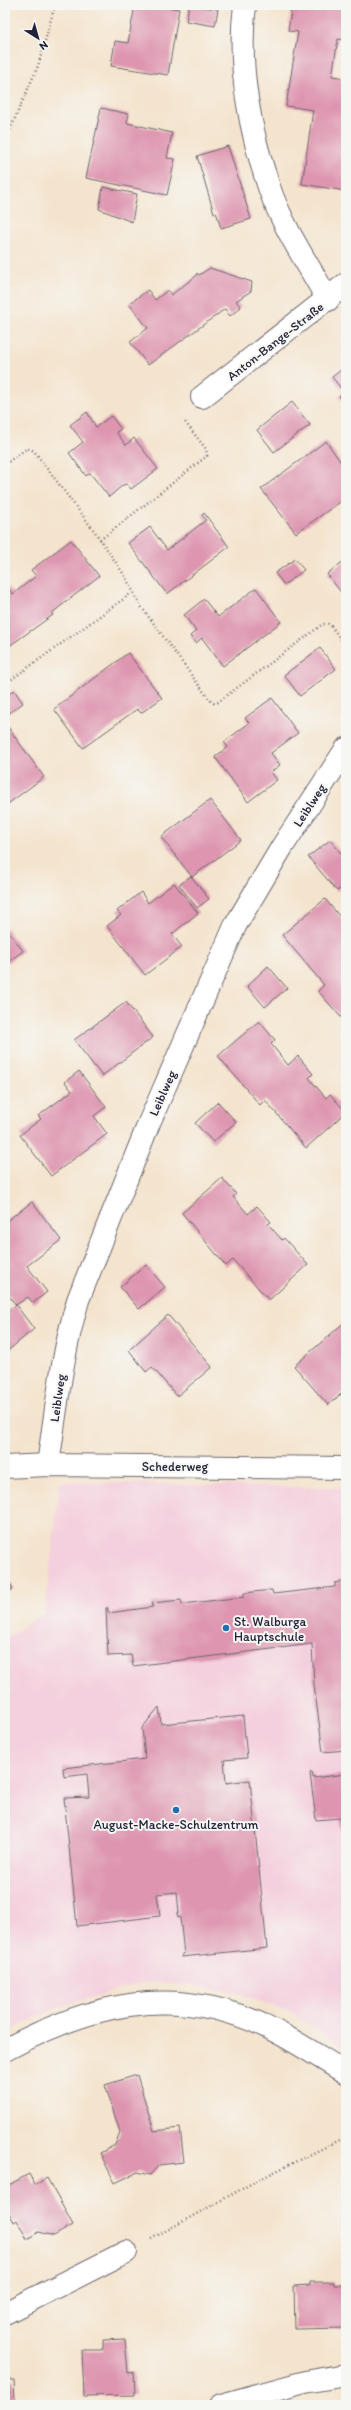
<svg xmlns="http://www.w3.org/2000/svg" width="351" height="2410" font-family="Itim,sans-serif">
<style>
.built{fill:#f4cfdd}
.building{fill:#de96b0}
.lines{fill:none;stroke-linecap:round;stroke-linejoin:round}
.minor-casing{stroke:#6c666e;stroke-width:24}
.path{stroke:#6c666e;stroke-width:2.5;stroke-dasharray:1 3;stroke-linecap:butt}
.minor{stroke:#fff;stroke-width:22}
.poi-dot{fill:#1f6fb2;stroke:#f6f6f2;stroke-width:1.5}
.labels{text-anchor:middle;stroke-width:4;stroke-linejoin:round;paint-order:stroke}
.street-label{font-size:13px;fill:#22223b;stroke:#f6f6f2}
.poi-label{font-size:13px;fill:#22223b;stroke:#f6f6f2;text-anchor:start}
</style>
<rect width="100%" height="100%" fill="#f6f6f2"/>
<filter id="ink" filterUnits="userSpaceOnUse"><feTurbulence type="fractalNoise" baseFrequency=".025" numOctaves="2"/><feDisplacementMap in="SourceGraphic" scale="8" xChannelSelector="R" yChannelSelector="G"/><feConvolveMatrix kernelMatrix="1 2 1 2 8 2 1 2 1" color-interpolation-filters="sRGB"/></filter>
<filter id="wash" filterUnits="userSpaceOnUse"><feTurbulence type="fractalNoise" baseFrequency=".012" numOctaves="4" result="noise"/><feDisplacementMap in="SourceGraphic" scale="16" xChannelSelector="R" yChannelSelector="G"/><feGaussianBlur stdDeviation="0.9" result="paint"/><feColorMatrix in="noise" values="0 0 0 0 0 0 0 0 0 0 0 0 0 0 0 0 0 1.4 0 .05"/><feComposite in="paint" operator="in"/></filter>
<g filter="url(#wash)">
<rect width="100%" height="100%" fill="#f4e4cd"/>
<path class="built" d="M60,1482L346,1488V2049L290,2012L237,1993L192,1985L146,1982L59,2007L5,2033V1639L45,1612Z"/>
<g id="blocks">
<g class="building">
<path d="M135,5H154L179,9L168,75L111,66L115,41L128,43Z"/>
<path d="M189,5L218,9L215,26L186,21Z"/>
<path d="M292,5H346V40L338,39L332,76L346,78V191L302,184L313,110L286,106L298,32L288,31Z"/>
<path d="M101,108L129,114L127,123L172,133L167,158L175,159L167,195L86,178Z"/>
<path d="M228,146L251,219L221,228L216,212L214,213L197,156Z"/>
<path d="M103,187L137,194L132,222L99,209Z"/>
<path d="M210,268L252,282L251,291L236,301L241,307L230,316L225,309L148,365L130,342L148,328L129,304L148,290L155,300L168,290L171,295L196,276L197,273L199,275Z"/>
<path d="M346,366V405L339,396L344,392L332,377Z"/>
<path d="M292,402L310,425L274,452L257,430Z"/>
<path d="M87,412L96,427L111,416L121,429L116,432L126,445L134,438L158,469L131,489L127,484L123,485L109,497L90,473L86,476L69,453L83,442L70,425Z"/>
<path d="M326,441L342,464L344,462L346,465V498L296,533L261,489Z"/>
<path d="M204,513L229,547L167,594L128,543L150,527L167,550L206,520L202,515Z"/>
<path d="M71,540L99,576L52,613L53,615L5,649V594L8,592L6,589L8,588L13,594L36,576L31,570Z"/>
<path d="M295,559L304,570L284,585L275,573Z"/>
<path d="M345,560L346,561V599L327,574Z"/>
<path d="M256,588L281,622L223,666L202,638L196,643L190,636L196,631L184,615L204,599L218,617Z"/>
<path d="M320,648L336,669L300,696L284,675Z"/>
<path d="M128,653L162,698L141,713L137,709L83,748L54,709Z"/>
<path d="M14,690L23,703L5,716V697Z"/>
<path d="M272,698L298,733L271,753L280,765L271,772L277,780L248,802L215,757L228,747L224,742L249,723L245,718Z"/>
<path d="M5,723L44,777L5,806Z"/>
<path d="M210,800L241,840L192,877L161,837Z"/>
<path d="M330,840L346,859V884L337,891L308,857Z"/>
<path d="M191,876L209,899L197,908L179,885Z"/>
<path d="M174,883L198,913L172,934L182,947L145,975L107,926L121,915L117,911L141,892L148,903Z"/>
<path d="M325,899L346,924V1023L318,991L324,985L282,935Z"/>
<path d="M5,927L23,951L5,964Z"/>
<path d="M268,966L287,988L265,1007L247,986Z"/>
<path d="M126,1002L153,1037L102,1076L74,1040Z"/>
<path d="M259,1021L275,1040L271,1044L288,1065L298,1056L313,1074L309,1078L326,1098L330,1094L346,1112L306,1148L265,1100L260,1105L218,1056Z"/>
<path d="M79,1071L106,1107L94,1116L107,1134L51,1176L20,1135L41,1119L38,1116L72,1091L65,1082Z"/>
<path d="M218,1102L236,1122L213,1142L195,1123Z"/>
<path d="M222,1178L236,1194L233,1197L248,1214L257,1206L271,1222L268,1224L282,1240L284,1238L308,1265L269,1300L233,1260L226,1266L182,1213Z"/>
<path d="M32,1202L61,1240L27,1266L47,1292L33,1303L28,1297L16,1305L34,1329L5,1353V1313L16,1305L5,1291V1275L8,1273L5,1268V1222Z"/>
<path d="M146,1265L165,1287L139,1309L120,1287Z"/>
<path d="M168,1315L212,1367L177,1396L152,1367L146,1372L129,1350Z"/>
<path d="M346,1321V1390L328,1405L294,1366Z"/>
<path d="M5,1575L13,1589L5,1594Z"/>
<path d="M346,1581V1750L323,1752L314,1685L312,1644L133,1666L131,1655L108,1656L106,1608H108V1613L153,1607L152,1603L181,1600L182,1604L244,1597V1593L272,1590L273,1594L335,1587V1583Z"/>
<path d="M159,1707L161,1724L243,1716L247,1758L224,1760L226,1783L250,1780L267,1948L182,1957V1954H184L180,1917L178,1918L177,1913H179L177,1892L157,1894L160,1916L77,1926L64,1798L89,1797L87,1774L64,1777L63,1768L145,1759L142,1728Z"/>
<path d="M312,1772L313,1778L346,1774V1830L342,1831L340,1818L316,1820L310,1773Z"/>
<path d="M137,2075L154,2131L180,2128L184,2162L159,2165L150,2175L138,2172L115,2183L100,2153L115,2145L120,2132L105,2085Z"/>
<path d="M29,2174L35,2185L47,2178L73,2225L54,2236L39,2232L27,2239L17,2220L14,2222L5,2206V2187Z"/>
<path d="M310,2282H334V2285H346V2328L295,2329L294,2286L310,2285Z"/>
<path d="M125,2339L128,2373L134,2372L135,2395L84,2396L82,2350H103V2340Z"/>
<path d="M5,2380H14L15,2402H20V2405H5Z"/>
</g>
</g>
</g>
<g filter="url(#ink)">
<use href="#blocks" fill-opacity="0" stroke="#6c666e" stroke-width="1"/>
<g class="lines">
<defs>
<g id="minor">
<path d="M245,5C237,65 250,133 270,190C284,229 308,264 328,300"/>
<path d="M202,397L346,284"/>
<path d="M48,1465C56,1410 62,1354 78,1300L149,1123L235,926L282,847L346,749"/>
<path d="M5,1467L48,1465L346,1468"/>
<path d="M5,2050C90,2004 172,1983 265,2026C293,2039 319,2057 346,2073"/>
<path d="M5,2313L126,2252"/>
<path d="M221,2405L305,2382L346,2375"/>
</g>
</defs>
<use href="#minor" class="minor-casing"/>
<g class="path">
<path d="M5,141L38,66L55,5"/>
<path d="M5,464L26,449H30L34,451L98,536L125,576L140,605L209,699L214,703L218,702L323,624H328L331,626L346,646"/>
<path d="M100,540L207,456L206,449L185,422"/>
<path d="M5,684L132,593"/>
<path d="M151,2239L258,2180L346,2137"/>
</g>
<use href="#minor" class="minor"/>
</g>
</g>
<g class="poi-dot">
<circle cx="226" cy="1628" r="4"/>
<circle cx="176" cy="1810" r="4"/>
</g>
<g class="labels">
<g class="street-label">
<text transform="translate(275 341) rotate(-38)" y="5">Anton-Bange-Straße</text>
<text transform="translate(309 805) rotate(-57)" y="5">Leiblweg</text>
<text transform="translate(162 1093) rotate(-66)" y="5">Leiblweg</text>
<text transform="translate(57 1398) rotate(-82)" y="5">Leiblweg</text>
<text x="175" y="1471">Schederweg</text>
</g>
<g class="poi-label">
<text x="234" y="1626">St. Walburga<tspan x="234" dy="15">Hauptschule</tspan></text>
<text x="176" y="1829" text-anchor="middle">August-Macke-Schulzentrum</text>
</g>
</g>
<rect width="351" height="2410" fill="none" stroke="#f6f6f2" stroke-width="20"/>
<g transform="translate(38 38) rotate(143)" stroke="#f6f6f2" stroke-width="3" paint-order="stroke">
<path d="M0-3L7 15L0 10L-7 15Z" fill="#22223b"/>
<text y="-6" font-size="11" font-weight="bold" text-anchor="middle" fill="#22223b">N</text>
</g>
</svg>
